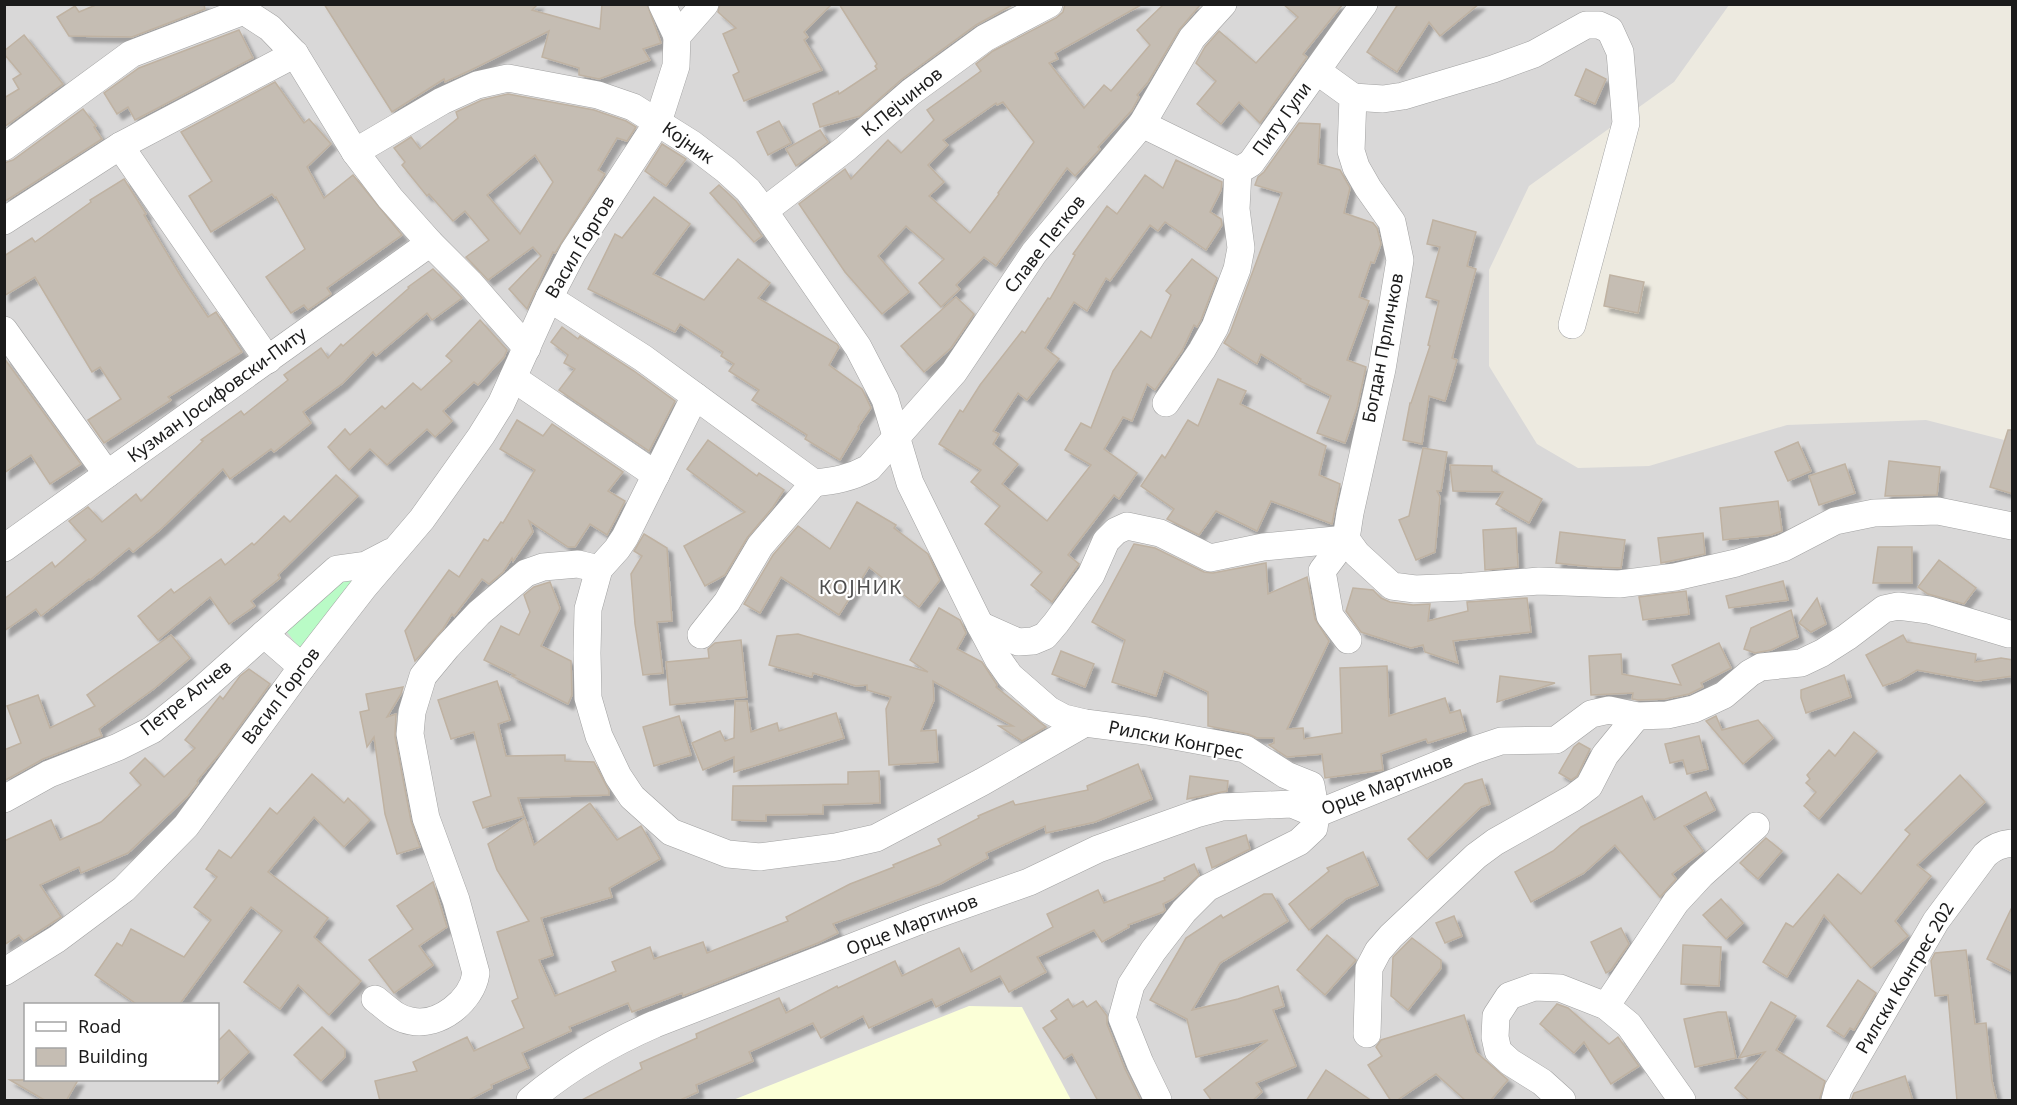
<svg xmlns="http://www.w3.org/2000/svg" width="2017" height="1105" font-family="'Noto Sans',sans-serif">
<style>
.residential{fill:#d9d8d8;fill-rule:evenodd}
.education{fill:#fbffd7}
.park{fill:#b9fbc6}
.building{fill:#c5bdb3;stroke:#bfb2a2;stroke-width:1.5;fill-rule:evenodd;filter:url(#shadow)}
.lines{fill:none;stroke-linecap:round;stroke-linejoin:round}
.street-casing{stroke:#a2a2a2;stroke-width:28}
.street{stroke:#fff;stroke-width:27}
.labels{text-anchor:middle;stroke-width:4.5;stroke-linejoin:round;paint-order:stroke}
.street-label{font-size:18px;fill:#1b1b1b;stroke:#fff}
.neighbourhood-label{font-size:20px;letter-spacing:1.5px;fill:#4e4e4e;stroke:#fff}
</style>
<defs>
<filter id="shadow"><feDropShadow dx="5.5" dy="5.5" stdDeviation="1.5" flood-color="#0004"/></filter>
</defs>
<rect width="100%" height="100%" fill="#edeae0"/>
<path class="residential" d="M5,5H1729L1674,82L1529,186L1489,270V366L1537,444L1578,468L1649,466L1787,425L1926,420L2012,442V1100H5ZM26,1004H218V1080H26Z"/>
<path class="education" d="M969,1006L1022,1007L1071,1100H733Z"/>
<path class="park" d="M366,565L300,649L284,628L305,598Z"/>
<g class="building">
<path d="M98,4H204L205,9L132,37L69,36L57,17L75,6L79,12Z"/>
<path d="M324,4H538L532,10L600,29L602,4H647L661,43L643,49L650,60L599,79L579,75V68L542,57L549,31L471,70L445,82L444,79L392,112Z"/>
<path d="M720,4H832L804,32L808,37L804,40L822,70L744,101L733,75L739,72L723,34L736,28L718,12Z"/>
<path d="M839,4H1014L976,25L902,79L860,116L820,127L813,104L838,91L839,94L877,69L875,66L877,64Z"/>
<path d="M1065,4H1143L1055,53L1058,59L1049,63L1084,108L1104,85L1111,91L1150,45L1137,30L1164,4H1201L1179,30L1148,82L1137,95L1139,97L1132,110L1098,147L1100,149L1075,176L1067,168L996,266L984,257L956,285L960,289L941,307L919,283L944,259L906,226L878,256L909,292L882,314L845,272L799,204L845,169L851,179L888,140L901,153L934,120L927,110L981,71L976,64L993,51L1056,18L1063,12ZM1003,102L1034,142L998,193L999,194L970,233L929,196L944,182L928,165L948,145L943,140L996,103L997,105Z"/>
<path d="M1283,4H1343L1303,54L1307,57L1260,123L1239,102L1221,124L1197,104L1216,81L1196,63L1205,47L1219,31L1256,63L1298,17Z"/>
<path d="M1398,4H1479L1440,36L1429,22L1397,72L1367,52Z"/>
<path d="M239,30L253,58L135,120L128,107L117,114L104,93L139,68Z"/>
<path d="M24,35L63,84L4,127V98L19,89L13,79L21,74L4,54V51Z"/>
<path d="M1586,69L1606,79L1595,104L1575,95Z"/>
<path d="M275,82L304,123L309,119L331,144L307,167L324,198L353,175L402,235L327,288L331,294L308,310L304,305L291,313L266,277L305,249L276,197L275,198L272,194L211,232L189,196L212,181L181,132Z"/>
<path d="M508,94L594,110L626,121L636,127L627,141L617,138L598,170L605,174L555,253L553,252L527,309L509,289L541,256L533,247L488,280L466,257L489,240L465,211L453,221L429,194L427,196L402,165L405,162L394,148L411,137L420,149L458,118L456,112L482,100ZM535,155L553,182L520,234L487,195Z"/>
<path d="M83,109L96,126L94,127L102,139L4,202V163L13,160Z"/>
<path d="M779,121L791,143L768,155L757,132Z"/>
<path d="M1299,123L1320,124L1318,164L1340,170L1350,188L1344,213L1373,223L1377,228L1381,244L1374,263L1371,262L1359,297L1369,301L1347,360L1366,367L1357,408L1345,443L1317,433L1331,396L1300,381L1301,379L1261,354L1257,364L1224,343L1230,333L1282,193L1255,185L1258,177L1264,172Z"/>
<path d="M820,130L828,142L796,166L786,149Z"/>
<path d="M662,144L686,159L666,186L645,171Z"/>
<path d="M1176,160L1222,182L1221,190L1210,212L1221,219L1222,225L1206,250L1165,222L1158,231L1150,225L1110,281L1106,278L1087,311L1074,302L1045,348L1059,359L1027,400L1018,393L993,431L999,434L993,444L1018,464L1002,484L1047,521L1091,465L1065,450L1081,423L1091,428L1113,371L1141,331L1151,338L1171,295L1166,291L1192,259L1217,278L1201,320L1197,327L1194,325L1182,351L1155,390L1147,384L1132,421L1123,417L1104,449L1137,473L1119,499L1114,495L1068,555L1079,564L1052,602L1031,585L1042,572L985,524L1000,506L971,482L981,470L939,444L960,410L963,412L980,385L1022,331L1025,333L1048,298L1050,299L1075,255L1073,254L1107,206L1117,214L1145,175L1163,188Z"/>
<path d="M124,179L146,214L144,215L180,275L208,317L216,312L242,352L168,397L171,400L104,443L88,420L121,399L100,367L92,372L35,277L4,296V256L32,238L35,242L91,202L90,200Z"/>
<path d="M719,185L736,201L762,236L754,242L710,193Z"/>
<path d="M654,197L690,224L653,274L704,300L738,259L770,283L758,298L837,344L839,347L829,365L862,389L871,408L858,427L859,428L840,460L805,439L807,435L752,400L759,390L729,371L734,364L721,356L723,352L680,324L675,332L588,289L615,234L622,238Z"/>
<path d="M1433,220L1476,232L1467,266L1476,269L1452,358L1457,360L1445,401L1429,396L1422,444L1403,440L1410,403H1411L1430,346L1428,345L1439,301L1426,297L1440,247L1427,244Z"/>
<path d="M433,269L462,298L432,320L427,313L376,356L373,352L343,383L303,412L311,423L274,452L271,449L230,479L223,469L161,529L133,552L129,548L90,580L89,579L41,616L36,609L4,631V599L52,562L55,567L86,540L69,521L88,507L102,522L136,494L141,501L203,441L201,440L241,411L244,415L288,380L284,375L321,348L328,358L341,344L343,346L409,288L408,287Z"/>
<path d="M1610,275L1644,282L1638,313L1604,306Z"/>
<path d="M956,297L974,314L951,348L924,372L901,346Z"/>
<path d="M480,320L507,350L504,357L478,385L474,382L443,411L452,421L435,437L427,429L387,465L370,449L349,470L328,447L345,429L350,435L382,406L385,409L413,383L421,390L452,361L446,356Z"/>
<path d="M562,327L578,339L580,336L634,371L675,401L649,451L559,390L575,369L564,363L568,355L551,342Z"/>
<path d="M4,358L81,464L50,484L31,455L4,473Z"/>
<path d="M1218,379L1246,391L1240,404L1326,446L1319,475L1340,484L1332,524L1271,501L1257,531L1216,511L1199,535L1167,519L1174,509L1141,486L1162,455L1165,458L1188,420L1198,426Z"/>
<path d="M517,420L543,436L552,424L623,472L608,491L625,501L607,535L590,524L575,547H568L529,521L533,532L513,561L512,558L503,572L489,584L482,579L454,616L452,614L443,629L415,661L405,631L449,570L459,577L484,539L488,541L501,522L503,523L535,470L500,449Z"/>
<path d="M2008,430H2013V494L1990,487Z"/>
<path d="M708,440L757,476L759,473L784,490L773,507L747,538L725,575L705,586L684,546L745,512L687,469Z"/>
<path d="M1798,442L1811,471L1788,481L1775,452Z"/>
<path d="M1423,448L1447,452L1441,491H1437L1440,497L1435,552L1416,560L1399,520L1409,516Z"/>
<path d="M1889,461L1940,467L1937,495L1885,496Z"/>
<path d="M1845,464L1855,493L1819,505L1809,476Z"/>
<path d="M1450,465L1492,466V471L1542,499L1529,523L1496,504L1503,492L1453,491Z"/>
<path d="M336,475L358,496L278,575L280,578L251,601L255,606L229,624L210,597L158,640L138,616L171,589L174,593L221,559L225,565L252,543L254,545L284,516L290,522Z"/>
<path d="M1778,501L1782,531L1771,535L1723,540L1720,508Z"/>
<path d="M857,502L896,525L894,528L928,554L940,580L919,607L869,567L839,615L781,577L760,613L744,604L773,555L798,526L830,549Z"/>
<path d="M1516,528L1518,567L1485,570L1483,530Z"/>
<path d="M1560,532L1625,540L1621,568L1594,567L1556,563Z"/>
<path d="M1703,533L1705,554L1661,563L1658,538Z"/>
<path d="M644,534L667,548L672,621L657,622L663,673L643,675L635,624L631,574L642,556L634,551Z"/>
<path d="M1134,544L1155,548L1204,572L1213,573L1266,563L1268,594L1307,577L1315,619L1329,641L1287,729L1303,728L1304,739L1342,733L1340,668L1387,666L1389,716L1445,698L1450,713L1460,710L1466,731L1428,743L1426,739L1381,754L1383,770L1325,778L1322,754L1287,757L1269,745L1274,743V738H1257L1248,734L1208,726V692L1164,671L1156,696L1112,682L1125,640L1092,622Z"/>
<path d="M1878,547H1912V583H1873Z"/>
<path d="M1939,560L1976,588L1964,604L1928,594L1918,587Z"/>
<path d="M1783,581L1788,600L1729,608L1726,596Z"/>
<path d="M550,582L560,608L541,646L571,661L572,695L568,704L512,676L515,675L484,660L501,626L519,635L530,612L524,595L534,587Z"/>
<path d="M1353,588L1373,590L1381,598L1390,602L1413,605L1430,604L1428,621L1468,611L1467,602L1527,598L1531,632L1453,641L1458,663L1425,652L1423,645L1411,648L1361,632L1346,611Z"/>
<path d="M1686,591L1689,614L1643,620L1639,597Z"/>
<path d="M1817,598L1826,624L1811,632L1799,623Z"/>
<path d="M939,608L960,620L966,633L957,649L982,662L997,685L996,687L1046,727L1022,741L999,726H1013L933,681L934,700L921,731L936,730L938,762L889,765L886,709L891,697L867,690V685L856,686L813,673L812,677L769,665L777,636L798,634L928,672L910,660Z"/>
<path d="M1791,610L1798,637L1771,650L1755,653L1744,649L1751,628Z"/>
<path d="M171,635L190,658L155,688L99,729L102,736L43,759L4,781V750L21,743L7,706L38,695L50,728L95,706L87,695Z"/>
<path d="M1903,635L1907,642L1976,654L1975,662L2001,658L2013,660V676L1977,681L1917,670L1900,680L1883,686L1866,655Z"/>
<path d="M741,640L747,697L670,705L666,662L709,658L708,649L715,643Z"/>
<path d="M1719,643L1731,668L1701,683L1703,687L1689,694L1665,699L1638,700L1632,699L1633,693L1591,695L1589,656L1621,654L1622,674L1681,685L1672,665Z"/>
<path d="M1061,651L1094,664L1085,687L1052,674Z"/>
<path d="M249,669L270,684L221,752L197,781L198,783L188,796L128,853L81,873L79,867L40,885L61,917L24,941L19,935L4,945V841L51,820L60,840L101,822L141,785L130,773L145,758L164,777L195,748L185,740L220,696L223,699L240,676Z"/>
<path d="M1844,675L1851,697L1806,713L1801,698V690Z"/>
<path d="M1500,676L1555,683L1497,702Z"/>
<path d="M497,681L510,720L498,724L506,756L565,755V761L594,762L609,791V795L518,798L524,816L483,828L473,802L491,796L474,732L451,739L438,700Z"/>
<path d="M403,687L401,694L387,717L396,714L395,737L411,821L420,847L397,854L385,814L374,737L367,747L360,712L369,710L366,694Z"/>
<path d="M735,701H747L751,732L777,723L779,731L836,713L844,738L734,772V757L703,770L692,743L720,731L725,741L734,738Z"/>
<path d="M679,716L691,755L654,766L643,727Z"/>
<path d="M1716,716L1722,730L1758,720L1773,738L1743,764L1706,721Z"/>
<path d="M1854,732L1877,751L1819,819L1804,806L1816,792L1806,783L1810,779L1807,775L1829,750L1835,756Z"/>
<path d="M1699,736L1708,769L1687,774L1683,760L1670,763L1665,744Z"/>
<path d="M1579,743L1590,749L1577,776L1571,780L1559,773L1574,747Z"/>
<path d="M1138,764L1152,799L1095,822L1046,833L1045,826L986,853L988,858L940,884L833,924L838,933L818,943L683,996L682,993L632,1012L628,1003L569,1027L571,1031L522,1053L529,1068L491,1085L492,1088L467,1101H380L375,1081L417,1071L413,1062L467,1037L474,1051L524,1028L512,1001L518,998L497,932L529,921L497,870L488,844L525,818L534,845L590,803L617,840L641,826L660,859L609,888L612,897L541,918L553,955L539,960L555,996L616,971L612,962L650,947L654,959L703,942L707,953L788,921L786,917L850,884L894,867L893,865L941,845L938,839L979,818L978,816L1013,801L1015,805L1088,790L1087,786Z"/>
<path d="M879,771L880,803L823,805V814L766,815V821L732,820L733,786L848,784V772Z"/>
<path d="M312,774L344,803L348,798L370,820L344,847L314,817L268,872L328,918L314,937L361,981L329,1015L298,985L280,1009L244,982L282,931L251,907L179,1005H138L95,975L117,943L122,946L131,929L184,957L211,920L194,907L217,877L206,869L219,850L231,858L270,808L277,814Z"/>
<path d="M1960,775L1985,802L1917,865L1931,876L1895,921L1908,936L1871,968L1824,915L1787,977L1763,962L1786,923L1793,927L1838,874L1861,894L1910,834L1905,830Z"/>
<path d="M1190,776L1228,781L1227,791L1187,799Z"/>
<path d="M1482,779L1490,804L1481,807L1427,859L1408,839L1465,784Z"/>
<path d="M1706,792L1715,810L1684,826L1703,851L1672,874L1676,879L1660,897L1615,845L1584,873L1531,902L1515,872L1553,851L1581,827L1642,796L1654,820Z"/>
<path d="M1246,835L1250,849L1212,868L1206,848Z"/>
<path d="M1766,838L1782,851L1758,879L1740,863Z"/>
<path d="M1363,852L1378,885L1346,899L1309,930L1289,904L1329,871L1327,868Z"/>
<path d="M1194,864L1199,875L1173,899L1163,904L1165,910L1163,912L1128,925L1129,927L1102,942L1094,930L1037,957L1046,972L1009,992L1000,976L936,1007L932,999L869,1028L863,1016L821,1038L813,1023L749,1052L753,1061L696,1085L698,1092L678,1101H580L642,1069L640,1063L697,1038L696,1034L779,998L786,1013L837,986L838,988L895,961L902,976L959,948L971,972L1053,927L1047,914L1098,890L1104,903L1165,880L1164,878Z"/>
<path d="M433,882L447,927L419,946L433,965L394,993L369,960L413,929L397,906Z"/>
<path d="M1264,894H1272L1288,921L1220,963L1192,1010L1238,999L1278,986L1284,1006L1273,1010L1296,1066L1256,1083L1262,1092L1252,1101H1212L1204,1090L1268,1040L1196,1057L1187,1019L1150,1000L1186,938L1221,915L1223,918Z"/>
<path d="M1721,899L1743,923L1726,939L1703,915Z"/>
<path d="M2013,905V972L1987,959Z"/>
<path d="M1454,916L1462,936L1445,943L1436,923Z"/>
<path d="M1621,928L1629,944L1611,970L1606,973L1591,942Z"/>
<path d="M1327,935L1356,960L1325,995L1297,970Z"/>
<path d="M1412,938L1441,960V968L1408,1010L1391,996L1393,957Z"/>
<path d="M1683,945L1721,947L1719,986L1681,984Z"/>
<path d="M1966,950L1975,1024L1986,1023L1992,1081L1997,1101H1957L1948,995L1935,996L1931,961L1935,953Z"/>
<path d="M1858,980L1876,993L1854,1030L1850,1028L1844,1037L1827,1026Z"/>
<path d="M1068,999L1073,1007L1083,1001L1087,1007L1096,1001L1107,1016V1024L1125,1069L1141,1101H1098L1072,1054L1064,1059L1043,1028L1057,1019L1051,1011Z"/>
<path d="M1771,1002L1796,1016L1776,1050L1825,1081L1819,1101H1750L1735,1088L1765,1052L1739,1058Z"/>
<path d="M1557,1004L1568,1008L1609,1044L1618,1037L1639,1066L1611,1084L1584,1042L1574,1053L1540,1024Z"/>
<path d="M1718,1012H1726L1736,1058L1695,1067L1684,1019Z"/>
<path d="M1464,1015L1476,1052L1508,1080L1490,1101H1466L1436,1074L1396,1101H1391L1368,1065L1382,1056L1376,1047L1381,1040Z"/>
<path d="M322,1027L345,1049V1057L321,1081L294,1055Z"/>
<path d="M229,1030L249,1052L218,1083V1041Z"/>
<path d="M1326,1070L1372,1101H1306Z"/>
<path d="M1905,1076L1913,1101H1851L1854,1093Z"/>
<path d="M10,1080H78L66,1101H46Z"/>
</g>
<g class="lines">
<defs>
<g id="street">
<path d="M233,4L270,28L295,54L355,152L390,198L430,243L469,282L527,348"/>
<path d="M662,4L677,36"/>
<path d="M1317,71L1353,97L1351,151L1356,167L1368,188L1392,222L1400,260L1382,369L1350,513L1346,539L1322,571L1330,616L1348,640"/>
<path d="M1353,97L1383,99L1403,96L1493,69L1534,54L1586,25H1599L1610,30L1620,52L1626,123L1572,325"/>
<path d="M1142,124L1238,171"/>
<path d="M120,146L268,360"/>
<path d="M4,147L131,54L244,11"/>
<path d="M355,152L442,101L477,85L508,78L598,95L633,107L692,144L726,170L748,190L764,211L858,347L885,399L910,483L980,625L998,659L1010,676L1049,710L1064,718L1085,723L1147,731L1245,749L1286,775L1311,785L1316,814L1314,828L1299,842L1207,888L1184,911L1153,951L1131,985L1122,1018L1140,1063L1158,1100"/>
<path d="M764,211L845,149L911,92L985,38L1049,4"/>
<path d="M4,221L120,146L295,54"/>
<path d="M549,298L643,358L814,483C834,481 851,478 869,468L954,372L1034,253L1142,124L1192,38L1223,4"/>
<path d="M4,330L107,474"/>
<path d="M513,378L656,475"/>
<path d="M695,396L625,537L617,549L599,569L588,609L587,653L588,698L599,736L618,776L632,797L671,832L728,854L760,857L836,847L876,838L982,782L1085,723"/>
<path d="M1166,403L1202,350L1215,327L1237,269L1241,248L1236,209L1238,171L1251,163L1364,4"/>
<path d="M4,548L430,243"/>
<path d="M980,625L1018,642L1033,641L1045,636L1056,623L1091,575L1106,541L1116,531L1127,526L1160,533L1210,558L1263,547L1346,539L1357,554L1392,586L1415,589L1463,587L1539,581L1619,584L1675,577L1736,563L1783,548L1835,521L1874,513L1938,511L2012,526"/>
<path d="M264,634L337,569L366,565L391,552"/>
<path d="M701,635L727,602L760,546L814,483"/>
<path d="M4,799L49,774L118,747L152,730L199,692L264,634L302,667"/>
<path d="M4,972L57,939L124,889L186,826L302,667L364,587L422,519L481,436L501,404L549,298L573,252L658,122L676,66L677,36L705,4"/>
<path d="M375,999C386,1007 396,1019 411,1021C439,1027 472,1001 476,973L456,900L426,818L410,734L412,712L423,676L447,647L479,613L526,573L543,567L578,564L599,569"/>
<path d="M1606,1006L1676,902L1701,875L1756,826"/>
<path d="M1367,1034L1369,968L1378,951L1391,936L1476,856L1495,842L1573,798L1589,786L1605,755L1637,716"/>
<path d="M530,1100C568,1068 609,1044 655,1024L924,919L1029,882L1098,849L1196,814L1222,807L1292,804L1316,814L1474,750L1501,741L1556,740L1591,714L1609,710L1637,716L1667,715L1694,709L1724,695L1750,673L1761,667L1801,663L1822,653L1847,637L1884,609L1898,606L1929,610L2009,634"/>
<path d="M1562,1100L1542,1082L1510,1062L1498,1051L1495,1037L1496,1016L1509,996L1534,987L1560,988L1606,1006L1629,1025L1682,1100"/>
<path d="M1835,1100L1838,1089L1936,921L1985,855C1993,847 2001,844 2012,843"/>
</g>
</defs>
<use href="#street" class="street-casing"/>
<use href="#street" class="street"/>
</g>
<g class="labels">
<g class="street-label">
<text transform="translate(902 102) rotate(-39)" y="6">К.Пејчинов</text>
<text transform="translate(1282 119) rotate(-54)" y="6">Питу Гули</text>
<text transform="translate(688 143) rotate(35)" y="6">Којник</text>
<text transform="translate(1045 244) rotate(-52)" y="6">Славе Петков</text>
<text transform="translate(580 247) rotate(-59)" y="6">Васил Ѓоргов</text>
<text transform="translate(1383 348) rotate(-79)" y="6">Богдан Прличков</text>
<text transform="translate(217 395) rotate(-36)" y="6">Кузман Јосифовски-Питу</text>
<text transform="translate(281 696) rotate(-53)" y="6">Васил Ѓоргов</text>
<text transform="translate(186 698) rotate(-38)" y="6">Петре Алчев</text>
<text transform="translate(1176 740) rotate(11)" y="6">Рилски Конгрес</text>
<text transform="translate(1387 785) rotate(-21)" y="6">Орце Мартинов</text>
<text transform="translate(912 925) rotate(-21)" y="6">Орце Мартинов</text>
<text transform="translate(1905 978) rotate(-59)" y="6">Рилски Конгрес 202</text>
</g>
<g class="neighbourhood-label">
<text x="861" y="594">КОЈНИК</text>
</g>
</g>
<rect width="2017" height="1105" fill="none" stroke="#1b1b1b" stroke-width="12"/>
<rect x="24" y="1003" width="195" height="78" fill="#ffffff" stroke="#a4a4a4" stroke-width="1.5"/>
<rect x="36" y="1022" width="30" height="9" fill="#ffffff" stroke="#a4a4a4" stroke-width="1.5"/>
<text x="78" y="1033" font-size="18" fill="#1b1b1b">Road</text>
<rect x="36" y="1048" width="30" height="18" fill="#c5bdb3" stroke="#a4a4a4" stroke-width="1.5"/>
<text x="78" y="1063" font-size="18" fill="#1b1b1b">Building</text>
</svg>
